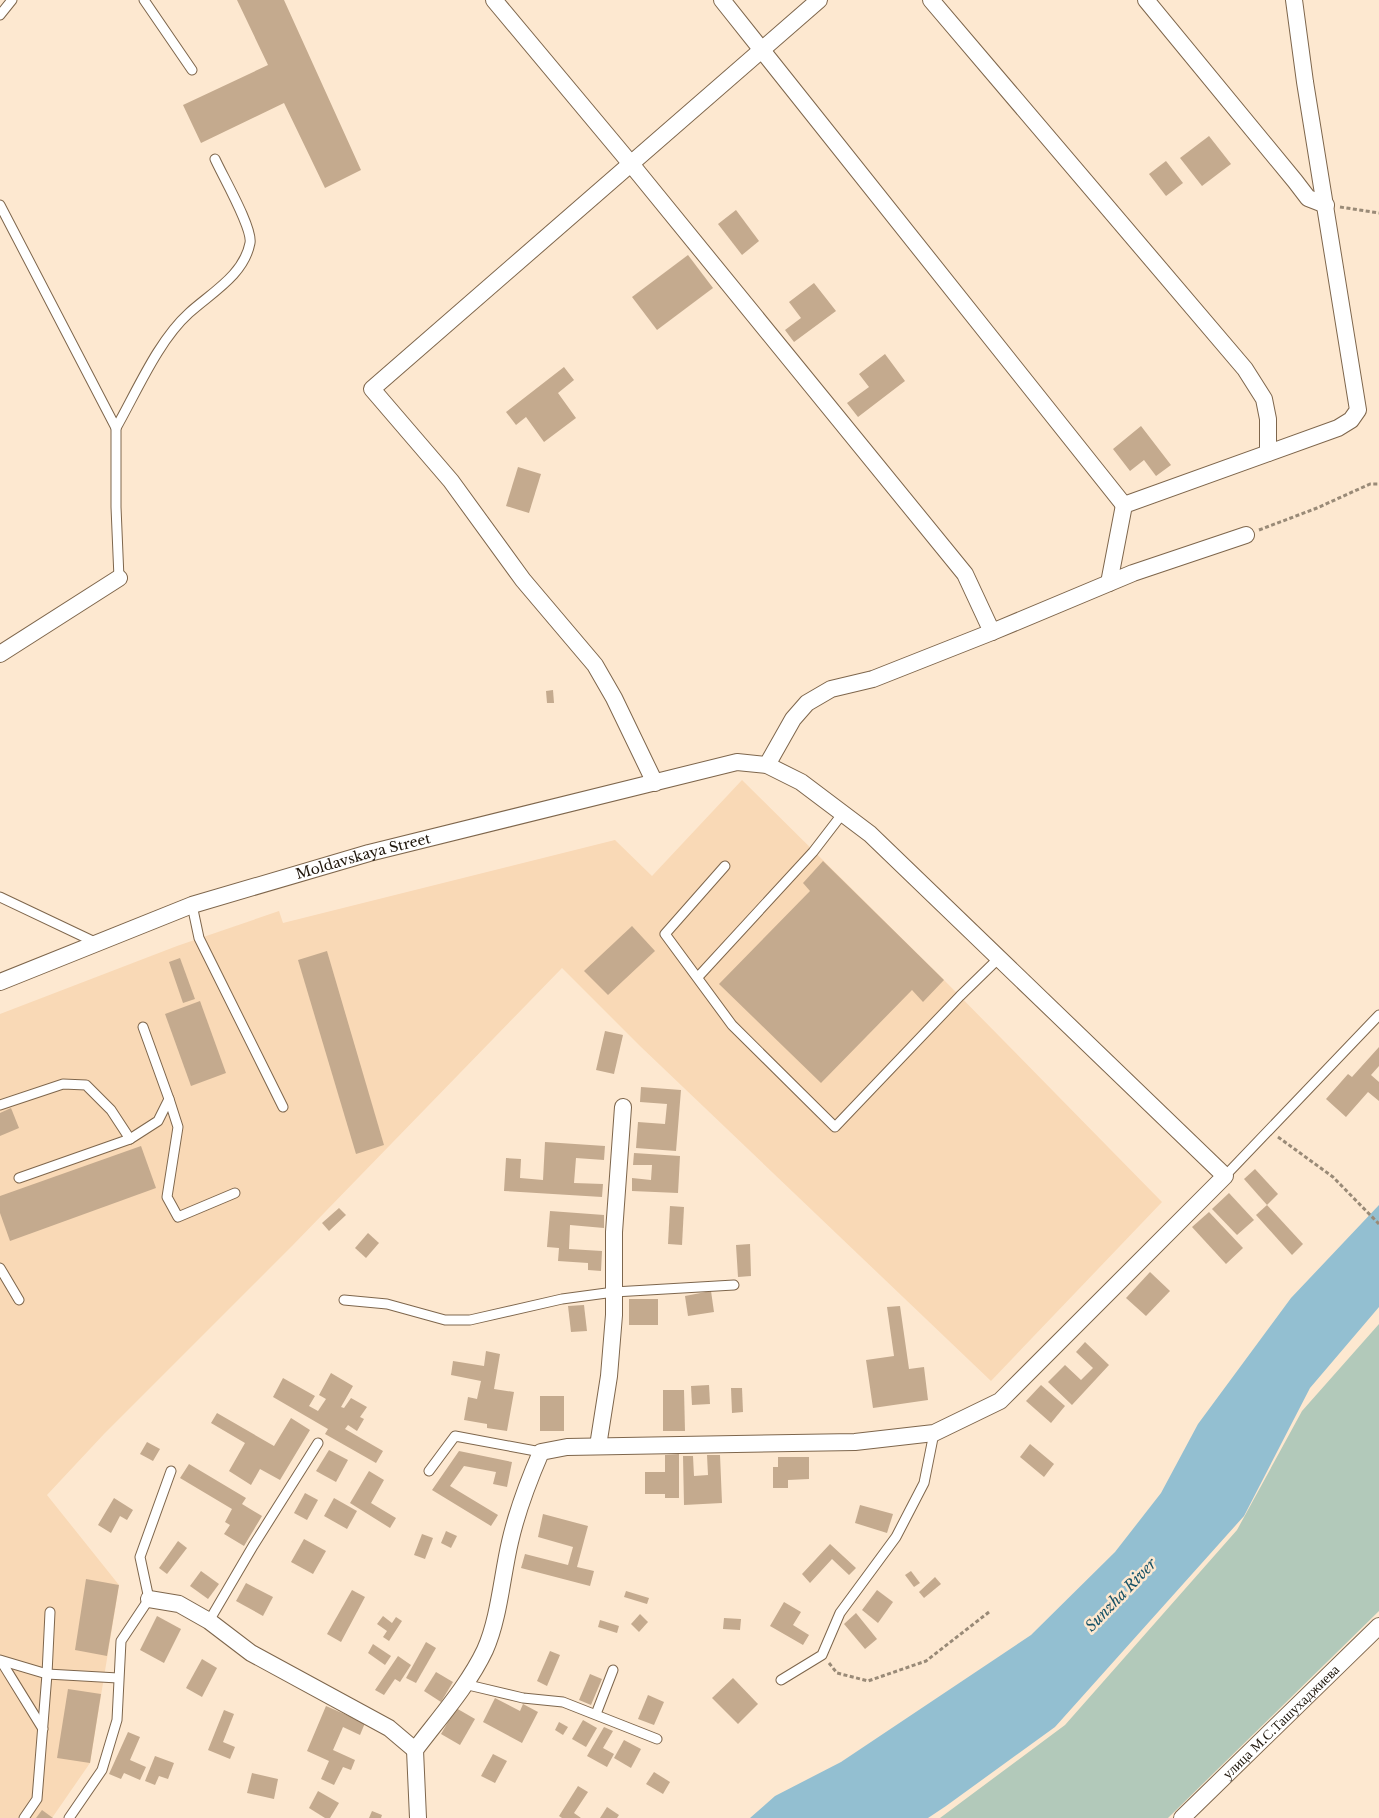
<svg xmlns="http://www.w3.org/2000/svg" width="1379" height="1818" font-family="'Libre Baskerville',serif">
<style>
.built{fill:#f9d9b6}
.green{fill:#b2c9ba}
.water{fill:#93bfd1}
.building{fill:#c4aa8e}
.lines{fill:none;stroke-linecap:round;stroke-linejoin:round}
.service-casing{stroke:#7e664c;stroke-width:11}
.minor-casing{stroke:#7e664c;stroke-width:18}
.path{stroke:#998a77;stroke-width:3;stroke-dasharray:4 2.5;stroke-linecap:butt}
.service{stroke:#fff;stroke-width:9}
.minor{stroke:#fff;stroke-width:16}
.labels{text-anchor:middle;stroke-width:5;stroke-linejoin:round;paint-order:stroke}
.street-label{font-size:14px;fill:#1d1409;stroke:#fde8d0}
.water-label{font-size:15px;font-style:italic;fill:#195367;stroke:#fde8d0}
</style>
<rect width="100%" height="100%" fill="#fde8d0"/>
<path class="built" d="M742,780L944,980L1162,1202L991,1381L640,1046L562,968L292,1246L104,1434L47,1495L119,1585L90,1763L52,1818H0V1014L177,946L279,911L283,923L615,840L652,876Z"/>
<path class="green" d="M1379,1324V1611L1168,1818H940L1065,1725L1237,1530L1302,1411Z"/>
<path class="water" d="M1379,1205V1307L1310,1388L1244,1516L1055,1727L946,1806L928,1818H750L775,1796L841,1762L1031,1635L1115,1552L1161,1493L1198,1424L1291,1298Z"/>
<g class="building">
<path d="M237,0H284L361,170L325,188L284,103L201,143L183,105L268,65Z"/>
<path d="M1209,136L1231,164L1202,186L1180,158Z"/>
<path d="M1166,161L1183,183L1166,196L1149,174Z"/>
<path d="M736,210L759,241L742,255L718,224Z"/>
<path d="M688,255L713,288L657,330L632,297Z"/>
<path d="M814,283L836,311L794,342L785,330L801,318L789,302Z"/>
<path d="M885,354L905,381L858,417L847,403L869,387L859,374Z"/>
<path d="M564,367L574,380L558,393L576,418L544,442L526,417L516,425L506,412Z"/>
<path d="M1141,426L1171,465L1156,476L1144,460L1130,471L1113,449Z"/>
<path d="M518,467L541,474L529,513L506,506Z"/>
<path d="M553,690L554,703H547L546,691Z"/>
<path d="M823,861L944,980L923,1002L912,990L821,1083L719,984L810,891L803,883Z"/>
<path d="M632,926L655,951L608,995L584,971Z"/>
<path d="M327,951L384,1145L356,1154L298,960Z"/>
<path d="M180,958L195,999L183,1003L169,962Z"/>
<path d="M200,1001L226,1073L191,1086L165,1014Z"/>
<path d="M605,1031L623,1035L614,1074L596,1070Z"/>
<path d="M1379,1047V1066L1371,1075L1379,1082V1101L1368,1092L1346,1117L1326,1099L1348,1074L1352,1077Z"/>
<path d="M641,1087L681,1090L676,1151L636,1148L638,1122L665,1124L667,1104L640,1102Z"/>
<path d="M11,1108L19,1128L0,1136V1113Z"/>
<path d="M545,1142L605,1146L604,1160L576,1158L574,1183L603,1184L602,1197L504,1191L506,1158L521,1159L520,1178L543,1180Z"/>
<path d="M141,1146L156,1188L10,1241L0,1213V1196Z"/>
<path d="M634,1153L680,1156L678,1193L632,1191V1178L651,1180L652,1165H633Z"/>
<path d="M1255,1169L1278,1194L1267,1205L1244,1179Z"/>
<path d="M1229,1193L1254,1220L1237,1235L1212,1209Z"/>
<path d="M1267,1205L1303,1244L1292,1255L1256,1215Z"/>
<path d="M670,1206L684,1207L682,1245L668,1244Z"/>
<path d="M339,1208L346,1215L329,1231L322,1223Z"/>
<path d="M550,1211L604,1215V1228L570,1225L569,1249L602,1251L601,1271L588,1270V1263L558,1261L559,1248L547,1247Z"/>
<path d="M1209,1212L1243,1248L1226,1264L1192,1227Z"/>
<path d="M368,1233L379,1243L366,1258L355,1248Z"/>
<path d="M750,1244L751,1276L738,1277L736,1245Z"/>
<path d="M1150,1272L1170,1291L1146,1316L1126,1298Z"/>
<path d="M711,1291L714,1312L688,1316L685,1296Z"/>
<rect x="629" y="1299" width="29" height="26"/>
<path d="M584,1305L587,1331L571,1332L568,1306Z"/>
<path d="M900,1306L909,1369L924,1367L928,1400L873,1408L866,1360L894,1356L887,1307Z"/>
<path d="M1085,1342L1109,1365L1072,1405L1048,1382L1065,1365L1081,1380L1093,1368L1076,1352Z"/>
<path d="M486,1351L500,1354L494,1389L514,1392L507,1431L487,1428V1424L464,1420L468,1397L477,1399L481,1381L451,1375L453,1361L484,1366Z"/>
<path d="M331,1373L353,1386L341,1407L344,1408L351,1398L367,1407L360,1417L364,1419L357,1431L348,1425L345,1429L383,1451L376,1463L325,1434L328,1429L273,1397L283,1378L315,1396L309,1406L318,1411L326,1399L319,1395Z"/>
<path d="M709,1385L710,1404L692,1405L691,1386Z"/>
<path d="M1041,1385L1065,1406L1051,1423L1026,1401Z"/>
<path d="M731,1388H742L743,1412L732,1413Z"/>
<path d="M663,1390H684L685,1431H663Z"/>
<rect x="540" y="1396" width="24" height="35"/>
<path d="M217,1413L274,1446L291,1418L310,1430L280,1480L260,1469L251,1485L229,1471L245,1443L211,1423Z"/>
<path d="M147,1442L160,1449L153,1461L140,1454Z"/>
<path d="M1030,1444L1054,1464L1044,1477L1020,1457Z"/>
<path d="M329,1450L348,1460L336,1482L316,1471Z"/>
<path d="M459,1451L512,1462L507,1487L493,1484L496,1472L464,1466L450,1486L498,1515L491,1526L432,1490Z"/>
<path d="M679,1454V1498H665V1494H645V1472H665V1455Z"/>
<path d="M707,1455H720L722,1503L684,1505L683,1456H693L694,1476L708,1475Z"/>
<path d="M778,1457H809V1479L788,1480V1488H773V1467H778Z"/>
<path d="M189,1464L246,1498L242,1504L262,1516L244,1546L224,1534L230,1525L225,1522L232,1509L180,1478Z"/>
<path d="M369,1471L384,1480L371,1503L396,1518L390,1528L350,1503Z"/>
<path d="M305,1493L318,1500L307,1520L294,1513Z"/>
<path d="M114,1498L133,1510L127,1520L120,1516L111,1533L98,1525Z"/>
<path d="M334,1498L357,1511L347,1529L324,1516Z"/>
<path d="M860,1505L893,1514L887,1533L855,1523Z"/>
<path d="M543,1514L588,1526L577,1567L594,1571L590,1586L521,1568L525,1554L568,1565L573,1547L538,1537Z"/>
<path d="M446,1531L457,1536L451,1548L441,1543Z"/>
<path d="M422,1534L433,1538L425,1559L414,1555Z"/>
<path d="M304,1539L326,1551L313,1574L291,1562Z"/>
<path d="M178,1541L187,1548L167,1574L159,1568Z"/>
<path d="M830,1544L856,1568L849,1575L832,1559L810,1583L802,1574Z"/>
<path d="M201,1571L219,1584L208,1599L190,1586Z"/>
<path d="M911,1571L920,1583L914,1587L905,1575Z"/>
<path d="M935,1577L941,1584L924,1598L919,1592Z"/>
<path d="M86,1579L119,1585L107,1656L75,1650Z"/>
<path d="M246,1583L273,1597L263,1616L236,1601Z"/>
<path d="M352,1590L365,1597L341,1642L327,1634Z"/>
<path d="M877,1590L893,1602L878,1623L862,1610Z"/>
<path d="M626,1591L649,1598L647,1604L624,1597Z"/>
<path d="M784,1602L801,1612L793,1625L809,1635L803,1645L770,1626Z"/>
<path d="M856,1613L877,1639L865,1649L844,1624Z"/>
<path d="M640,1614L648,1622L639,1632L631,1624Z"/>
<path d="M157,1616L181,1629L164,1663L140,1650Z"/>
<path d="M383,1616L392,1623L396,1617L402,1621L389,1641L383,1637L387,1631L377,1624Z"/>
<path d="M724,1618L741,1619L740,1630L723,1629Z"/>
<path d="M600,1620L619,1626L617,1633L598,1627Z"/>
<path d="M426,1642L436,1648L416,1683L406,1678Z"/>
<path d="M373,1644L391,1656L385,1665L368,1653Z"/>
<path d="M550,1651L560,1655L547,1686L537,1681Z"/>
<path d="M398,1656L411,1665L400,1682L395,1679L384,1695L375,1690Z"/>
<path d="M202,1659L217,1668L202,1697L186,1688Z"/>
<path d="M436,1672L453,1682L441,1702L424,1691Z"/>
<path d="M590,1674L602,1679L591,1705L579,1700Z"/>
<path d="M733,1678L758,1704L738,1724L712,1698Z"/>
<path d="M68,1689L101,1694L90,1763L57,1758Z"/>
<path d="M648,1695L664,1702L654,1725L638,1719Z"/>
<path d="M495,1698L520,1711L523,1704L538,1712L522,1743L483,1722Z"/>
<path d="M326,1706L365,1723L360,1735L343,1727L333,1750L355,1760L351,1770L343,1767L334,1785L321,1779L329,1761L307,1751Z"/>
<path d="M456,1708L475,1719L460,1745L441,1734Z"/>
<path d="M224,1710L234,1714L223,1742L235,1747L230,1759L208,1750Z"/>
<path d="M583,1720L597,1728L586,1747L572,1739Z"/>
<path d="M559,1722L568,1727L563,1735L555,1730Z"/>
<path d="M604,1727L613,1731L603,1748L614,1754L607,1767L587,1756Z"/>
<path d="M128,1732L140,1737L130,1760L146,1767L140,1780L124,1773L121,1779L109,1774Z"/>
<path d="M624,1740L641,1749L631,1768L614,1758Z"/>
<path d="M493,1754L507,1761L495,1783L481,1776Z"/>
<path d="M155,1756L174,1763L168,1779L159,1776L155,1785L145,1781Z"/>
<path d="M654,1772L670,1782L663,1794L646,1784Z"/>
<path d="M252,1773L278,1779L274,1799L247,1793Z"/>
<path d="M578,1786L588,1792L574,1813L581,1818H562L559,1816Z"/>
<path d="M318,1791L339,1803L330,1818H325L309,1808Z"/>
<path d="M607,1807L619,1815L617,1818H600Z"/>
<path d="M42,1810L53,1818H36Z"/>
<path d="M372,1811L382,1815L381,1818H369Z"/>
</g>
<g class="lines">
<defs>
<g id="service">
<path d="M144,0L192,70"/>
<path d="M0,15L12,0"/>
<path d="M0,205L116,428V507L119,578"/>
<path d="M116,428C137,391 158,341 189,313C211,293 244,275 250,243C253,228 222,175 215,159"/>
<path d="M725,866L665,934L732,1025L835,1127L960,996L999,958"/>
<path d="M0,897L97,943"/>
<path d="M192,905L199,938L283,1107"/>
<path d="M698,977L813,852L843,813"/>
<path d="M169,1099L178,1127L167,1197L178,1217L235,1193"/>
<path d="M0,1105L63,1084L86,1085L111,1110L130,1139L19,1178"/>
<path d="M130,1139L158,1121L169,1099L143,1027"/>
<path d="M1225,1176L1379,1015"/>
<path d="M0,1268L19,1300"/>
<path d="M344,1300L387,1304L445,1320H470L562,1299L614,1292L734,1285"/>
<path d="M429,1471L455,1436L541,1452"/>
<path d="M209,1621L253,1546L318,1443"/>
<path d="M0,1660L47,1674L118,1678"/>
<path d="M1,1661L43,1729"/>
<path d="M781,1680L822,1655L840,1613L896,1537L924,1483L934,1433"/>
<path d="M464,1684L523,1698L563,1702L657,1739"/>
<path d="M596,1714L613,1670"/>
<path d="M24,1818L37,1799L47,1674L50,1612"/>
<path d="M69,1818L102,1770L117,1720L121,1641L149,1599L140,1557L171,1471"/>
</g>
<g id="minor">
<path d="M494,0L631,164L965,574L992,632"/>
<path d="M722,0L1124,505"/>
<path d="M931,0L1245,369L1264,399L1268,419V453"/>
<path d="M1146,0L1295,181L1308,198L1326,205"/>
<path d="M1109,583L1124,505L1338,428L1351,420L1358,410L1305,82L1294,0"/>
<path d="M0,654L119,578"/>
<path d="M767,765L793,719L807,703L831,689L873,679L992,632L1133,573L1246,535"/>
<path d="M655,783L614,698L595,665L523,580L451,481L372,389L819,0"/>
<path id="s1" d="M0,982L192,905L369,853L737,762L767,765L801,782L870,834L1225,1176L1000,1401L934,1433L855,1442L567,1447L541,1452C528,1482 517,1511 510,1542C502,1576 499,1619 485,1650C468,1686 439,1718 415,1750L418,1818"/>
<path d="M598,1446L609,1376L614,1315V1232L623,1107"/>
<path d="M149,1599L179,1604L209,1621L251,1653L389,1728L415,1750"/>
<path id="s2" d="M1182,1818L1379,1626"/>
</g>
</defs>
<use href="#service" class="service-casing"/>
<use href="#minor" class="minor-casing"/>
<g class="path">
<path d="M1340,207L1379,213"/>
<path d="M1259,530L1317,508L1370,484H1379"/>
<path d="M1278,1137L1333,1177L1379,1224"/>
<path d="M829,1663L837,1673L868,1681L926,1661L989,1612"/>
</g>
<use href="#service" class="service"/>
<use href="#minor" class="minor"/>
</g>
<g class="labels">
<g class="street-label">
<text dy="5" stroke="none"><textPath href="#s1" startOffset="385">Moldavskaya Street</textPath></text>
<text dy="5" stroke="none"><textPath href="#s2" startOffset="138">улица М.С.Ташухаджиева</textPath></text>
</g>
<g class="water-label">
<text transform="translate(1121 1595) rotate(-46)" y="5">Sunzha River</text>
</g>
</g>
</svg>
